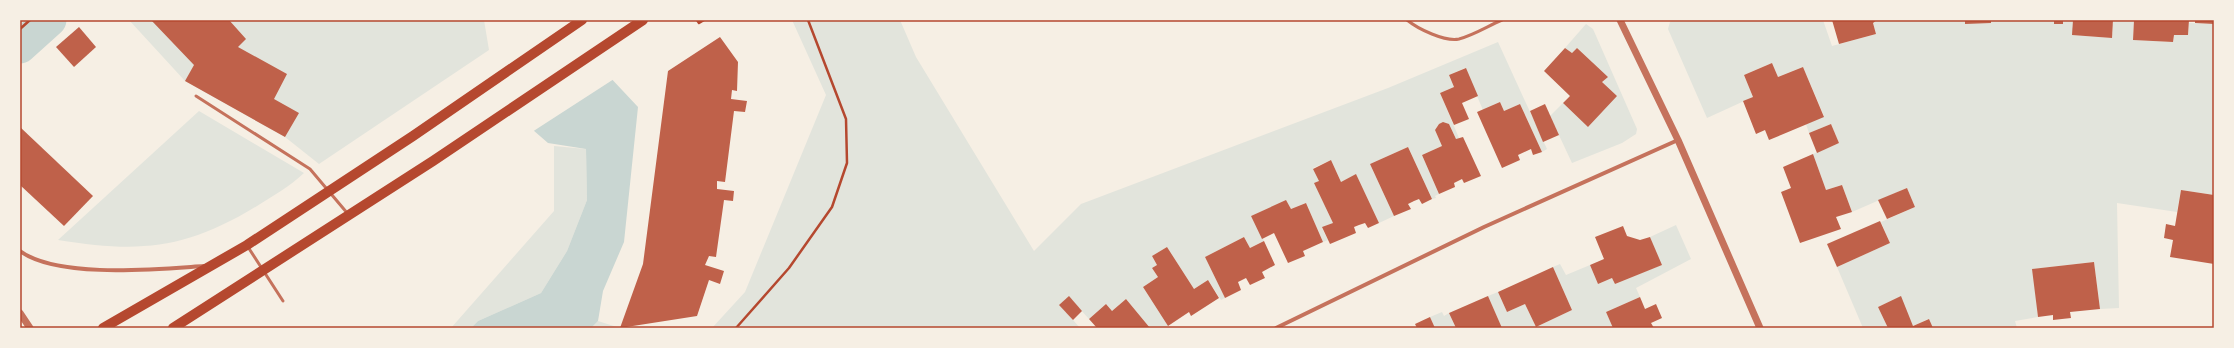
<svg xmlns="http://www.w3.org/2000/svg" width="2234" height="348" font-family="'PT Sans',sans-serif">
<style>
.green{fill:#e2e4dc}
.water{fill:#c9d6d2}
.pier{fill:#f6efe4}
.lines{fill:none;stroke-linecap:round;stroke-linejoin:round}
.canal{stroke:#c9d6d2;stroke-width:33}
.building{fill:#bf614a}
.path{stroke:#b5482f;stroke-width:2.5}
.service{stroke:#c5725c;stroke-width:3}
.minor{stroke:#c5725c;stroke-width:4}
.tertiary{stroke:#c5725c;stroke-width:7}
.primary{stroke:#b5482f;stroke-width:10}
.neatline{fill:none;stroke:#b5482f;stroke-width:1.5}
</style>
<rect width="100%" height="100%" fill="#f6efe4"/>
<g class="green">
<path d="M129,20H484L489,50L319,164L285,137L185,81Z"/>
<path d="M792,20H900L916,57L1034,251L1081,204L1388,88L1498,42L1547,149L1542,152L1520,104L1504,111L1500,102L1483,110L1465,68L1449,75L1454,87L1440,93L1459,138L1456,139L1449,124H1439L1435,130L1442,146L1422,155L1439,194L1435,196L1436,198L1432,199L1408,147L1370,164L1394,216L1379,223L1356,175L1341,182L1331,160L1313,168L1319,181L1315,184L1333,223L1322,228L1328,240L1323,242L1306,203L1291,209L1286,201L1251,216L1264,241L1250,248L1244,237L1205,257L1225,298L1221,300L1208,280L1194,289L1167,247L1152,256L1157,265L1152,268L1158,277L1143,287L1168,326L1164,328H1150L1126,299L1112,311L1106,304L1089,319L1069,297L1060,305L1080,328H712L745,292L826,95Z"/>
<path d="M1673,20H1823L1832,46L1876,34L1873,23L1877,20H1965L1991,23V20H2054V24H2063V20H2073V35L2112,38L2113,20H2134L2133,40L2173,42L2174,35H2188L2189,23L2214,24V195L2181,190L2177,212L2117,203L2119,308L2100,309L2094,262L2033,269L2038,317L2015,321L2017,328H1933L1928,319L1913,326L1900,297L1878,307L1888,328H1863L1837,267L1890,243L1881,222L1915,207L1907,188L1852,212L1842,185L1826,190L1813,154L1839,143L1831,124L1809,133L1806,124L1824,116L1803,67L1778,77L1772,63L1744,75L1753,97L1707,118L1668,29L1670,22Z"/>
<path d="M1586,24L1593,29L1637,129L1636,134L1622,143L1572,163L1550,116L1563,103L1588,127L1616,96L1602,82L1607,77L1577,48L1572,53L1565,48Z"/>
<path d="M199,111L304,173C289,187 273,196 257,206C185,250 139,253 58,240Z"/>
<path d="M554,146L586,149L587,200L567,251L541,293L478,321L471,328H451L554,211Z"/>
<path d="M1676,225L1691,259L1636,288L1640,297L1606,312L1613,328H1502L1488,296L1498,292L1507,312L1525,304L1536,327L1572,310L1553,267L1560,264L1566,275L1590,265L1598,284L1612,278L1615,284L1661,265L1650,237Z"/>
<path d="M1442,312L1444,316L1449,313L1456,328H1435L1430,317Z"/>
<path d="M598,321L620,328H591Z"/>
</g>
<path class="water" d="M529,20H582L607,74L638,107L624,242L603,291L598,321L591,328H471L478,321L541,293L567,251L587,200L586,149L548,143L533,130Z"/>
<path class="pier" d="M531,20H584L608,73L614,79L532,132L527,23Z"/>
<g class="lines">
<path class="canal" d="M20,47L50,20"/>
</g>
<g class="building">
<path d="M151,20H229L246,39L238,47L287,74L274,99L299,113L285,137L185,81L194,65Z"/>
<path d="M1832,20H1877L1873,23L1876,34L1839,44Z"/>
<path d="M1965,20H1991V23L1965,24Z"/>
<rect x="2054" y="20" width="9" height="4"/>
<path d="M2073,20H2113L2112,38L2072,35Z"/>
<path d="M2134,20H2189L2188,35H2174L2173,42L2133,40Z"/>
<path d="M2195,20H2214V24L2195,23Z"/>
<path d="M79,27L96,47L74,67L56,47Z"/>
<path d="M720,37L738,62L737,91L732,90L731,99L747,101L745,112L734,111L725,182L717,181V189L734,191L733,201L724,200L716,257L709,256L705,265L724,271L720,284L709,280L697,316L620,328L643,264L668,71Z"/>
<path d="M1565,48L1572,53L1577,48L1608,77L1602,82L1617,96L1588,127L1563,103L1570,96L1544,71Z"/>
<path d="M1772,63L1778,77L1803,67L1824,117L1769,140L1765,130L1756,134L1743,101L1753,97L1744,75Z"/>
<path d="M1466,68L1478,96L1462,103L1469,119L1454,125L1440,93L1454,87L1449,75Z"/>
<path d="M1500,102L1504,111L1520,104L1542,152L1533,155L1531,149L1518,155L1520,160L1502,168L1477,112Z"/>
<path d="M1545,104L1559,135L1543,142L1530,111Z"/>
<path d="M1443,122L1449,124L1456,139L1463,137L1481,176L1464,183L1462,179L1454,183L1455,187L1439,194L1422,155L1442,146L1435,130L1439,124Z"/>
<path d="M1831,124L1839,143L1817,153L1809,133Z"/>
<path d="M20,127L93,196L64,226L20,185Z"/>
<path d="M1408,147L1432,199L1422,204L1419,199L1414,201L1408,204L1411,209L1394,216L1370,164Z"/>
<path d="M1813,154L1826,190L1842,185L1852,212L1836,217L1841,229L1800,243L1781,192L1791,188L1783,167Z"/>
<path d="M1331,160L1341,182L1356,174L1379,223L1368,228L1365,223L1359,225L1354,227L1356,233L1330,244L1322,227L1333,223L1314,183L1319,181L1313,169Z"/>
<path d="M1907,188L1915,207L1887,219L1878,200Z"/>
<path d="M2181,190L2214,195V264L2170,257L2173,240L2164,238L2166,224L2175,226Z"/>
<path d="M1286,200L1291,209L1306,203L1323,242L1303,251L1305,256L1288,263L1274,233L1262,239L1251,216Z"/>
<path d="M1880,221L1890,243L1837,267L1827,244Z"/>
<path d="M1623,226L1627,236L1640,240L1650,237L1662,265L1615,284L1612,278L1598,284L1590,265L1604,259L1595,237Z"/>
<path d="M1244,237L1250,248L1264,241L1275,265L1262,272L1265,278L1250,285L1246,278L1238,282L1241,290L1225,298L1205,257Z"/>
<path d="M1167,247L1194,289L1208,280L1219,298L1191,316L1189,312L1168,326L1143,287L1158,277L1152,268L1157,265L1152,256Z"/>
<path d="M2094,262L2100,309L2070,312L2071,318L2053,320V315L2038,317L2032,269Z"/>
<path d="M1553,267L1572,310L1536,327L1525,304L1507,312L1498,292Z"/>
<path d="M1069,296L1082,311L1073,320L1059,305Z"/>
<path d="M1488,296L1502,328H1456L1449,313Z"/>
<path d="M1901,296L1913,326L1929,319L1933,328H1888L1878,307Z"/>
<path d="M1640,297L1645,309L1656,304L1662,318L1651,323L1654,328H1613L1606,312Z"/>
<path d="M1126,299L1150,328H1097L1089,319L1106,304L1112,311Z"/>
<path d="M1430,317L1435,328H1417L1415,324Z"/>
</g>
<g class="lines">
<g class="path">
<path d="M697,20L699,23L704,20"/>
<path d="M20,29L30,20"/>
<path d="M736,328L789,268L832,207L847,163L846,119L808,20"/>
</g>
<g class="service">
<path d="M1407,20C1418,29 1445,42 1459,39C1474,35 1488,26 1502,20"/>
<path d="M196,96L310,169L348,214"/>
<path d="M248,247L283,301"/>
</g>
<g class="minor">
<path d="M20,251C58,279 158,269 204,266"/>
<path d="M1276,328L1484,227L1678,140"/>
</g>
<g class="tertiary">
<path d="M1620,20L1678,140L1760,328"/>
<path d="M20,313L30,328"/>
</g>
<g class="primary">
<path d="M103,328L247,245L413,136L582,20"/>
<path d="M173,328L433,161L643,20"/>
</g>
</g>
<rect width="2234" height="348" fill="none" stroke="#f6efe4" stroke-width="42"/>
<rect x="21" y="21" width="2192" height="306" class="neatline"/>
</svg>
